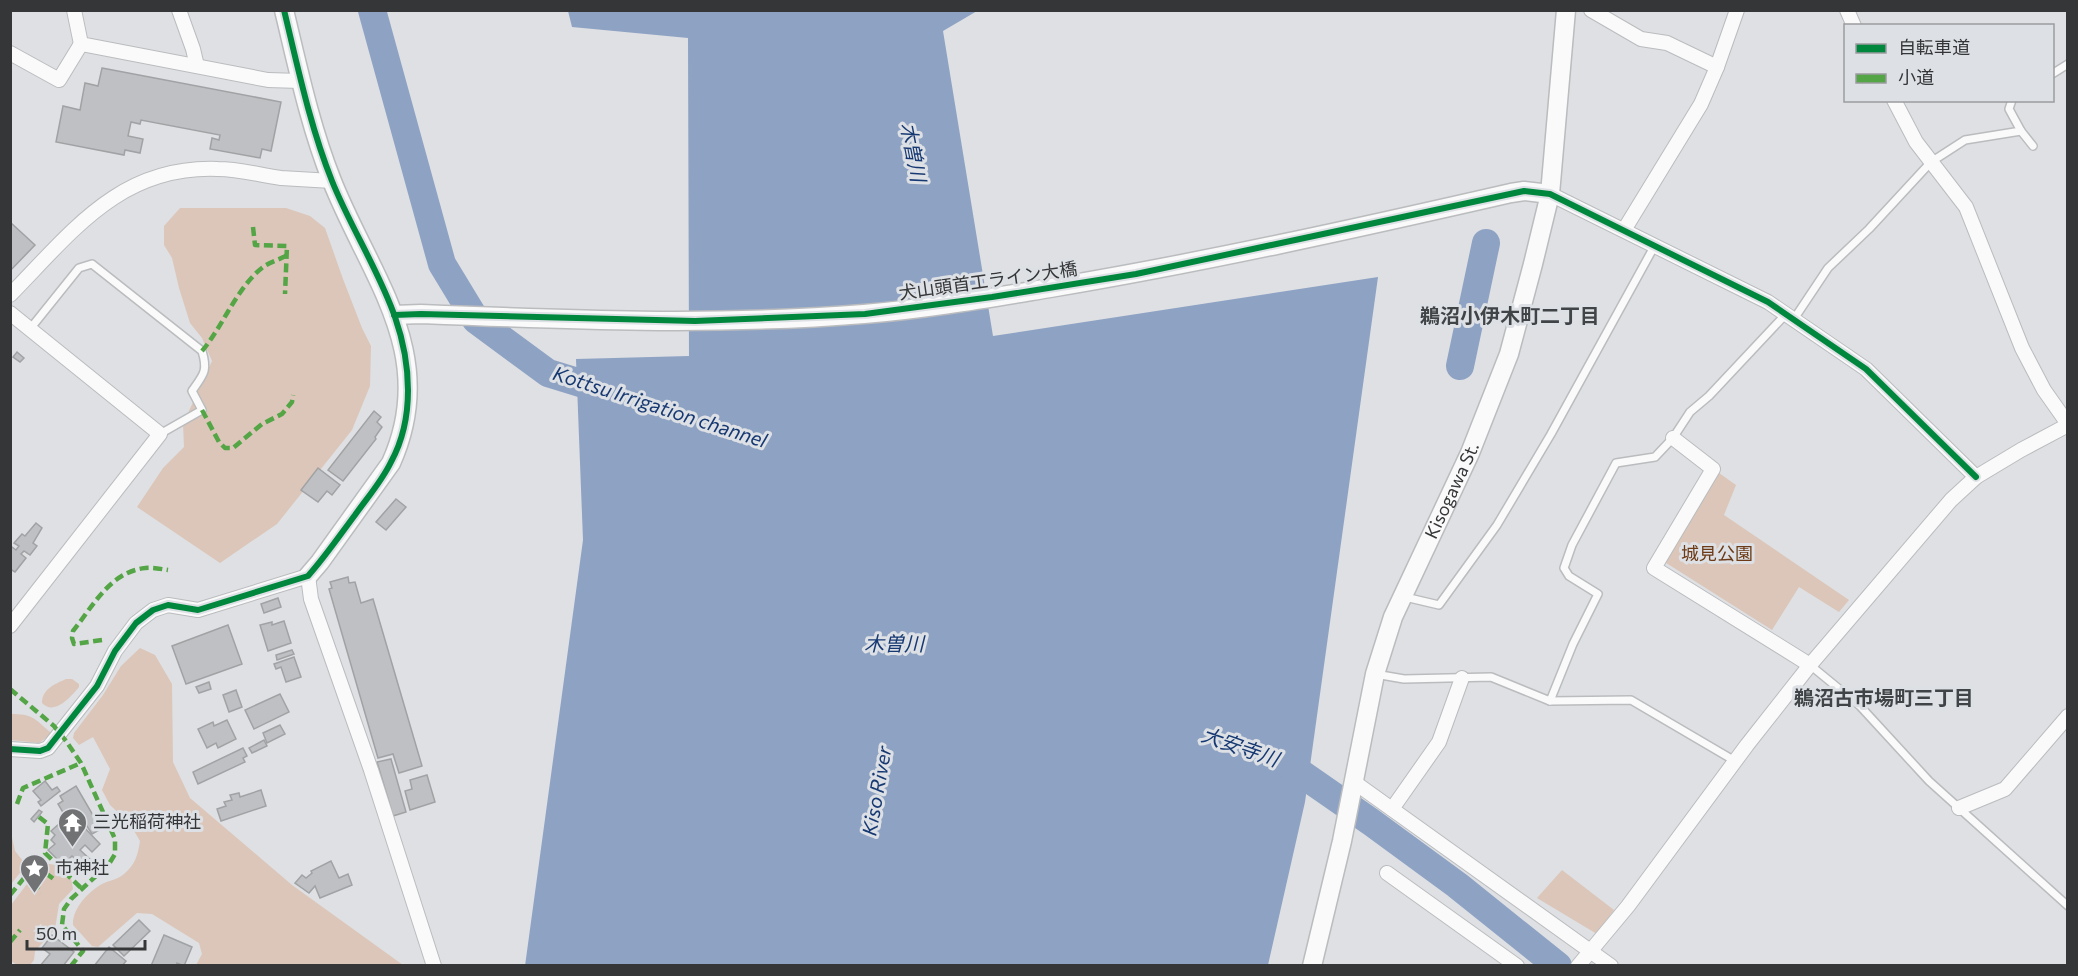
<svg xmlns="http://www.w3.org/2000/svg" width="2078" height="976" font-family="Commissioner,'Noto Sans JP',sans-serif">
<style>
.green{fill:#dcc6b9}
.water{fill:#8ea2c4}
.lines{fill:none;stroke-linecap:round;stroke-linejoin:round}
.river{stroke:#8ea2c4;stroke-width:28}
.building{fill:#bfc0c3;stroke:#a0a2a4;stroke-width:1.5}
.lane-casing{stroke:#babcbe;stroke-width:10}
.street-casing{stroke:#babcbe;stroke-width:16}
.secondary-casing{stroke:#babcbe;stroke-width:21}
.lane{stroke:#fafafb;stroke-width:7}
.street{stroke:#fafafb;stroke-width:14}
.secondary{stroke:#fafafb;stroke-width:18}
.quiet{stroke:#53a545;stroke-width:4.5;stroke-dasharray:9 4.5;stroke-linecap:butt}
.cycleway-casing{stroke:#dde0e4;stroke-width:10}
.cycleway{stroke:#00873e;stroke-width:6}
.labels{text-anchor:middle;stroke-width:6;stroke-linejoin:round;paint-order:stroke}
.street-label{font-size:18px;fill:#353638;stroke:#dde0e4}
.park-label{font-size:18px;fill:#6c3a16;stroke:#dde0e4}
.poi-label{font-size:18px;fill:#353638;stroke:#dde0e4;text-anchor:start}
.water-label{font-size:20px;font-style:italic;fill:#173973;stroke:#dde0e4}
.neighbourhood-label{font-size:20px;font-weight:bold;fill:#414447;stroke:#dde0e4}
</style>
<rect width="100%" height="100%" fill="#dee0e3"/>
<g class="green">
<path d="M180,208H286L310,216L325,228L343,279L362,328L371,346L370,386L352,430L277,524L220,563L137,507L163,468L184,447L183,424L212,361L202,338L190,323L179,288L172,258L164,245V226Z"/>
<path d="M1719,473L1736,485L1724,515L1849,600L1839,612L1799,587L1772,630L1663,561Z"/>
<path d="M140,648L155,655L172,684L173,762L190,798L292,885L403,965H196L202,954L199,943L152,914L137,913L98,947L92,946L73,925C72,909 88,892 102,884C110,880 117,880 124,874C135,865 138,855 140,841L130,824L110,805L102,790L110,769L93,737L79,745L73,738L74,733L103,695L121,666Z"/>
<path d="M66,679H72L79,684V687C71,697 54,716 42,703C42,689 55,684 66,679Z"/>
<path d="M11,714C32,714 34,718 50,732V735L39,743L11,740Z"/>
<path d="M11,833L15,851L23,861L24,868L11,884Z"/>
<path d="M43,863L56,865L71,878L73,889L59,904L55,929L35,951L34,960L30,965H17L11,961V905Z"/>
<path d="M1562,870L1614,910L1597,934L1537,898Z"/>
</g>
<path class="water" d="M568,11H977L943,31L993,336L1378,277L1305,802L1268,965L525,966L583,540L576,359L689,356L688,38L572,27Z"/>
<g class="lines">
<g class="river">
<path d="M372,10L442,264L476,320L548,373L613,393"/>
<path d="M1460,366L1486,243"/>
<path d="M1276,756L1371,822L1457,885L1558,966"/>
</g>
</g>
<g class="building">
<path d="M102,68L281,102L271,151L262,149L260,158L210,149L212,138L219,140L220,135L141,120L140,124L131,122L128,136L143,139L140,153L125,150L124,155L56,142L63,106L80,110L85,83L98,86Z"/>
<path d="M10,222L35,245L10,271Z"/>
<path d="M17,352L24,358L20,362L13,357Z"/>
<path d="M374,411L381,417L377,422L382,427L375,437L376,439L343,481L328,470Z"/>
<path d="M318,468L340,485L332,495L327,491L318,502L301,490Z"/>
<path d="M396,499L406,507L386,530L376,522Z"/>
<path d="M36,523L42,528L33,543L37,546L30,555L24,551L21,554L26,558L15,572L10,569V550L12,547L16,550L19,546L14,543L22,534L25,536Z"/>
<path d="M348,577L349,583L355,582L361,603L373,599L422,766L399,773L393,754L378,758L329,589L332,588L330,582Z"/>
<path d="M278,598L281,607L264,613L261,604Z"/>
<path d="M284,621L291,643L268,651L260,625L272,622V625Z"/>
<path d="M228,625L242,664L186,684L172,646Z"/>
<path d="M292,650L294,654L277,660L276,655Z"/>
<path d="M294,657L301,677L286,682L281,667L276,669L274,664Z"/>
<path d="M209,682L211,689L199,693L196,687Z"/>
<path d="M236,690L242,707L229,712L223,695Z"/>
<path d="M280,694L289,712L254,729L245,710Z"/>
<path d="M227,720L236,739L218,748L216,743L207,748L198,729L213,722L214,726Z"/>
<path d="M280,725L285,734L267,743L263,733Z"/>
<path d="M264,740L267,746L252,753L249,748Z"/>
<path d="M243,748L247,756L243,758L245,762L198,784L193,772Z"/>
<path d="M391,759L406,812L393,816L377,762Z"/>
<path d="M427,775L435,802L410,810L405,791L412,789L410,780Z"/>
<path d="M45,781L52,790L57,787L60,791L41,806L38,802L41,800L33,791Z"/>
<path d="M76,786L101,829L92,834L83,820L74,825L71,821L65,825L60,817L64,814L58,804L63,801L60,796Z"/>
<path d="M261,790L266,806L221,821L217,809L226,806L224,802L232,800L230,795L239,793L240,797Z"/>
<path d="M39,810L42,812L34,822L31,819Z"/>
<path d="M60,823L65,828L70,824L74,828L80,823L100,844L92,852L85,845L80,850L92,861L85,868L72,856L63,865L48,850L55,844L51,840L55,835L51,831Z"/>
<path d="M331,861L339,878L348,874L352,885L320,898L315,886L309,893L295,883L302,875L306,878L312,873L311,871Z"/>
<path d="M139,920L150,931L124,956L113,945Z"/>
<path d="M52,935L74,952L63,966H40L50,954L42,948Z"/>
<path d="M164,935L192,947L184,966L177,963L176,966H151Z"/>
<path d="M109,947L126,961L122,966H94Z"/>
</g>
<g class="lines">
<defs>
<g id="lane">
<path d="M2052,74L2068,64"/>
<path d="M2012,100L2009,109L2021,131L2033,146"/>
<path d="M1794,319L1828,268L1869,229L1931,162L1965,140L2021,131"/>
<path d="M30,329L79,268L92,264L202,351C208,371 204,374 192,391L202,410L160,434"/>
<path d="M1405,597L1439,605L1497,525L1551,434L1655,245"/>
<path d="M1810,665L1860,706L1929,781L2068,906"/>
<path d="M1375,674L1404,679L1491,677L1550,701L1631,700L1735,761"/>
<path d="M1550,701L1573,644L1598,594L1569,576L1564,568L1572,545L1616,463L1655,457L1673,438L1690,412L1709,396L1786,314"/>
</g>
<g id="street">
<path d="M74,10L81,44L268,80L300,81"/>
<path d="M179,10L193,49L197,66"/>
<path d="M1591,10L1641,39L1667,43L1717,67"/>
<path d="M1847,10L1854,26"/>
<path d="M10,53L59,80L81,44"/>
<path d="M1894,100L1916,142L1966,207L2022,348L2044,390L2068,424"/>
<path d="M1550,194L1768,302L1866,369L1976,477"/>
<path d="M1624,230L1701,104L1717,67L1737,10"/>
<path d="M10,295C72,232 120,165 218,169C239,169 260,175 281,178C298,179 315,180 332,181"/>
<path d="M10,313L160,434L10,626"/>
<path d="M1673,438L1713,469L1654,568L1810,665"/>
<path d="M10,749L40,751L48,748L97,686L115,651L136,623L153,610L168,605L198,610L308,576L311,599L371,770L434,966"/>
<path d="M1354,782L1611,966"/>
<path d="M1959,808L2005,789L2068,716"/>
<path d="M1392,809L1439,742L1462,678"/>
<path d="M1387,873L1517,966"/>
<path d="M1578,966L1628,906L1747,745L1810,665L1951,500L1976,477L2021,450L2068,425"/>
</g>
<g id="secondary">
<path d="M284,10C298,68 310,126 332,181C370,277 440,354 391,463L320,562L308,576"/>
<path d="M394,315L421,314C569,320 717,326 864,314C926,309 989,298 1050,288C1205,262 1358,228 1511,193L1524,191L1550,194"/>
<path id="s1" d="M1312,966L1342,841L1375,674L1393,617L1470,453L1509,354L1533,264L1550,194L1566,10"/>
</g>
</defs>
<use href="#lane" class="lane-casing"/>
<use href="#street" class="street-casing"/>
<use href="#secondary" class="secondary-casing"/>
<use href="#lane" class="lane"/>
<use href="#street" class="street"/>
<use href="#secondary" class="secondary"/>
<g class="quiet">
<path d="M253,227L255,245L287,246L285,294"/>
<path d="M202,351C224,325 238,284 266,265C273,261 281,259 287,255"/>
<path d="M202,410L219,442L225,448H233L262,424L282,414L292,402L293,395"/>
<path d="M102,640L74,644L72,638L73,631C93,606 110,572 145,568C152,567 161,569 168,570"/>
<path d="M10,689L54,726L66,741L81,763L115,839V854L109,864L71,899L64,909L62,925L83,951L71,966"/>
<path d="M17,804L23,788L81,763"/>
<path d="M39,817L48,824L45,853L82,889"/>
<path d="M35,865L55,880"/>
<path d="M25,877L38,887L35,890L40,894"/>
<path d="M10,895L39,860"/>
<path d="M10,942L20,930"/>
</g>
<defs>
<g id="cycleway">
<path d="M394,315L421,314L695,321L865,314L992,297L1136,274L1524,191L1550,194L1768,302L1866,369L1976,477"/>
<path d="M10,749L40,751L48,748L97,686L115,651L136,623L153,610L168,605L198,610L308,576C325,557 340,535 355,515C367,498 382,481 391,462C415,418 411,363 395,317C379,271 350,226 332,181C310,126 298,68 284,10"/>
</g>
</defs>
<use href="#cycleway" class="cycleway-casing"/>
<use href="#cycleway" class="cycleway"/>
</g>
<defs>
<symbol id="temple-pin" viewBox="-11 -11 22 30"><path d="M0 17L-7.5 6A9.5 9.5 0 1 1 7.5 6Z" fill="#707274" stroke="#dde0e4"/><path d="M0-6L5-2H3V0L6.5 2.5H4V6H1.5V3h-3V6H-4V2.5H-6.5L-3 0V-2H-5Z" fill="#fff"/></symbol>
<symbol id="sight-pin" viewBox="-11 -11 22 30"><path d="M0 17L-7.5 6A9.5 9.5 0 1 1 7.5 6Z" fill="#707274" stroke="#dde0e4"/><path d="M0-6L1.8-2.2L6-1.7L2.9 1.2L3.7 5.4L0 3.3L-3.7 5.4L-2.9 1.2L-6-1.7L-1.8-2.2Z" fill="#fff"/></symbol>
</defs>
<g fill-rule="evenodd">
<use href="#temple-pin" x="56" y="806" width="33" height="45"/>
<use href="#sight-pin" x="18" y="852" width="33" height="45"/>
</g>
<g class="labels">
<g class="street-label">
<text transform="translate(988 281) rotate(-8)" y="6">犬山頭首工ライン大橋</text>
<text dy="6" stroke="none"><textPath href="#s1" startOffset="498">Kisogawa St.</textPath></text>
</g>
<g class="park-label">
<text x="1717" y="560">城見公園</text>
</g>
<g class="poi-label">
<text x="93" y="828">三光稲荷神社</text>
<text x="55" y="874">市神社</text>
</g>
<g class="water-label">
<text transform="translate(913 152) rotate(79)" y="7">木曽川</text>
<text transform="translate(660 407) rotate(18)" y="7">Kottsu Irrigation channel</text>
<text x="894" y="651">木曽川</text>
<text transform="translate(1240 747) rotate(19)" y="7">大安寺川</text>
<text transform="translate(877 791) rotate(-80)" y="7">Kiso River</text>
</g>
<g class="neighbourhood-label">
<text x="1510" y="323">鵜沼小伊木町二丁目</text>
<text x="1884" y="705">鵜沼古市場町三丁目</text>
</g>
</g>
<rect width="2078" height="976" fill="none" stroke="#353638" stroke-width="24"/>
<rect x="1844" y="24" width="210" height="78" fill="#dde0e4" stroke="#9a9c9f" stroke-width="1.5"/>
<rect x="1856" y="44" width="30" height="9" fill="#00873e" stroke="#9a9c9f" stroke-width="1.5"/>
<text x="1898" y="54" font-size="18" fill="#353638">自転車道</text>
<rect x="1856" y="74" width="30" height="9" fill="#53a545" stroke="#9a9c9f" stroke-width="1.5"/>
<text x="1898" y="84" font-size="18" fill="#353638">小道</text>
<path d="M27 940v9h118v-9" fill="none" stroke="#353638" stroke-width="3"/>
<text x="36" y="940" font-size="18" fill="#353638" stroke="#dde0e4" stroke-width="4.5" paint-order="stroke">50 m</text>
</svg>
